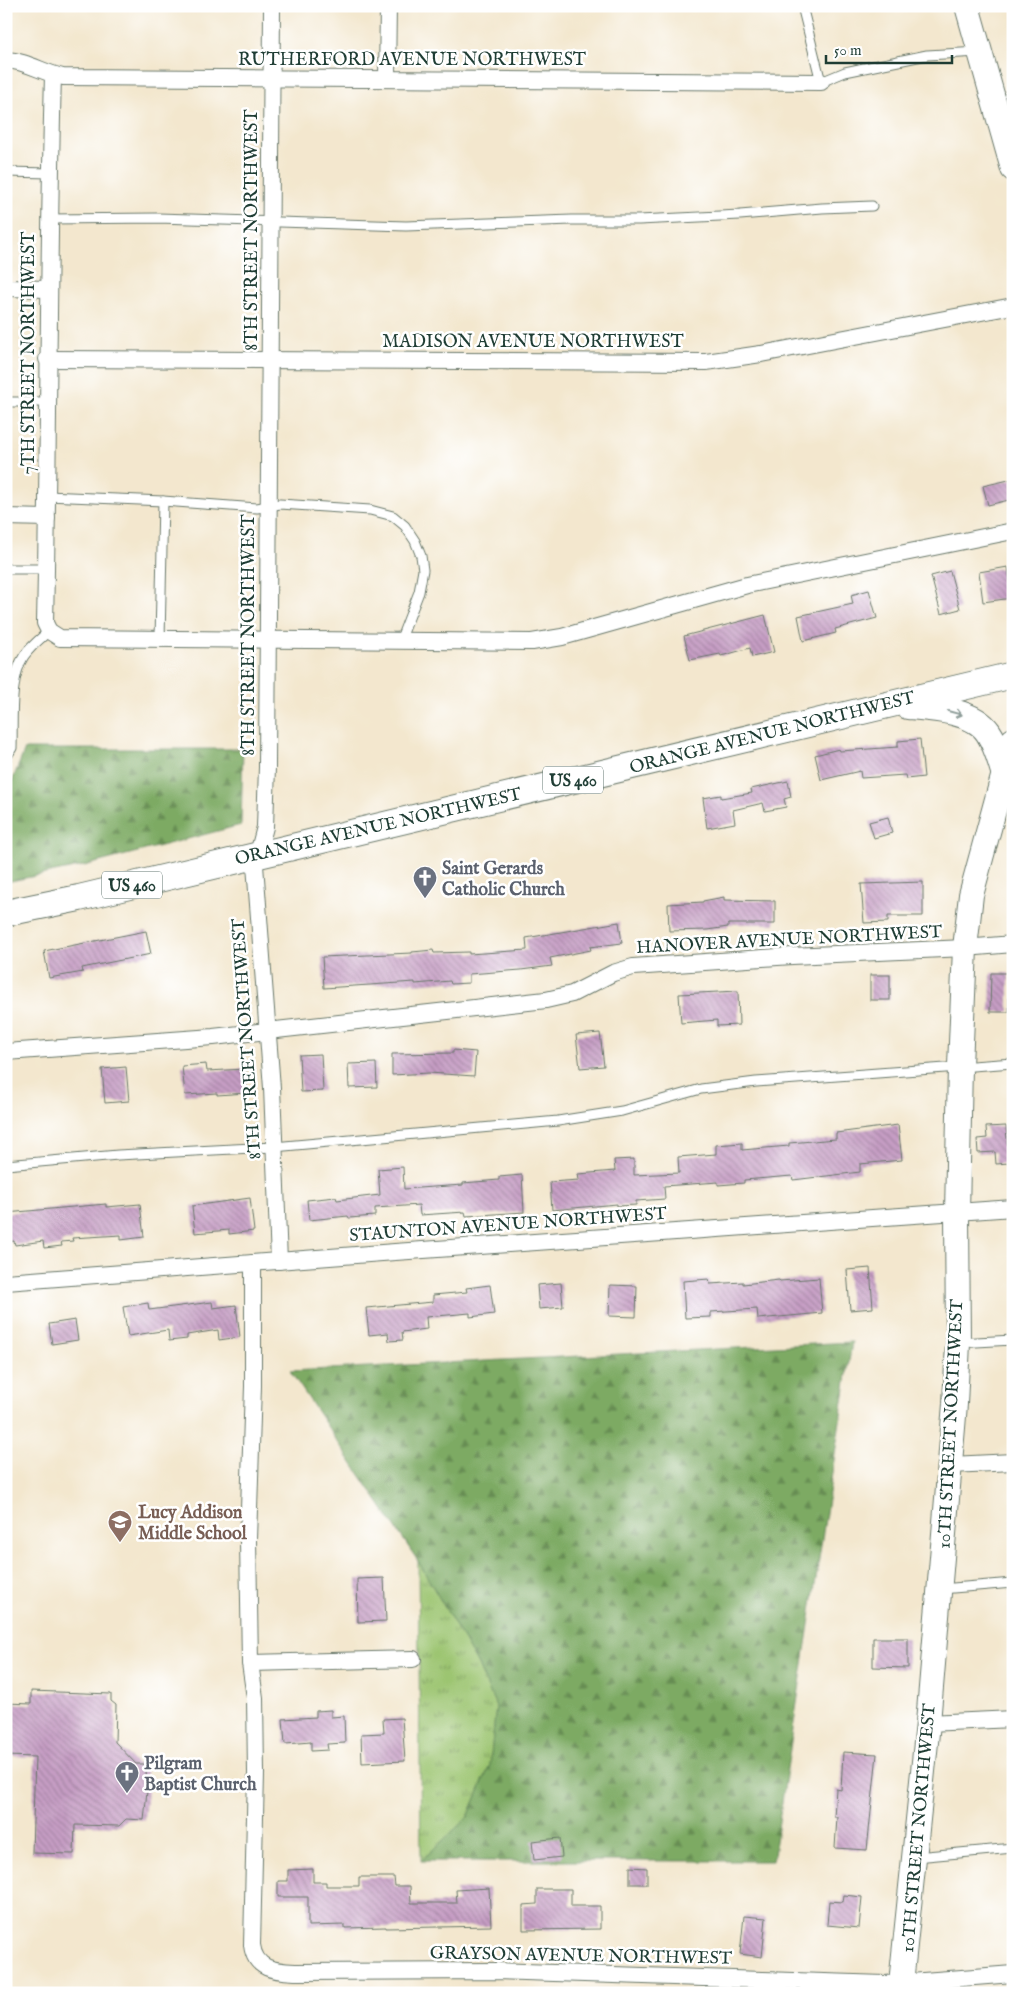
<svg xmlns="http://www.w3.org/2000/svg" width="1019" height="1999" font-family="'IM FELL English',serif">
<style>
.grass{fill:url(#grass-tufts);stroke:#5e8152}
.forest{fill:url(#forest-firs);stroke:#4e744c}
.building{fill:url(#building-back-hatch)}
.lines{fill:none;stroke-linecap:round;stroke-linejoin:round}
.service-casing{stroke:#69786a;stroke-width:11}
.minor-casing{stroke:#69786a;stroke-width:18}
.secondary-casing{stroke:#69786a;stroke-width:26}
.primary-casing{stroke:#69786a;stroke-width:28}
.service{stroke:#fff;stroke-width:9}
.minor{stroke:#fff;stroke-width:16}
.secondary{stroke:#fff;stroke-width:24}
.primary{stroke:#fff;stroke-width:26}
.oneway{stroke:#8f9e9a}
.labels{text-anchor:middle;stroke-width:5;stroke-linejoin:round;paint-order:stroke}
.shield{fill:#fff;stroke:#627771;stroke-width:1}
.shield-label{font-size:16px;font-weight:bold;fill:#1f3d34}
.street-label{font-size:18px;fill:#1f3d34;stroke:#fff}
.worship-label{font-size:18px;font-weight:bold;fill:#5b616d;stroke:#fff;text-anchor:start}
.education-label{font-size:18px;font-weight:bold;fill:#785e54;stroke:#fff;text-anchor:start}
</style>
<defs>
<pattern id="grass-tufts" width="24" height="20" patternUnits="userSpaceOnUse" patternTransform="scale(1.25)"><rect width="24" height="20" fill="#9cc571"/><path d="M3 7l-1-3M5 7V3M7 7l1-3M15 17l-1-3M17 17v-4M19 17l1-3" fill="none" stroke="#7fa15e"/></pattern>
<pattern id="forest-firs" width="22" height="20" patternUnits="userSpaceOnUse" patternTransform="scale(1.25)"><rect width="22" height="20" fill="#7daa63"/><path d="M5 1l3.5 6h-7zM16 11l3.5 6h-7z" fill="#668c52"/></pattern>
<pattern id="building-back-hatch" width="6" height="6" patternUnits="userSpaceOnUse" patternTransform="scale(1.25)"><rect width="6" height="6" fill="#c69dc4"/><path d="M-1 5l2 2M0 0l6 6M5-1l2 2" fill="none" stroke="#a081a0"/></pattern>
</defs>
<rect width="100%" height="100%" fill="#fff"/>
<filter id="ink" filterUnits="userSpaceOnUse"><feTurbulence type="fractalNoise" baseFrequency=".02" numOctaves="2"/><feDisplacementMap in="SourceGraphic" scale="10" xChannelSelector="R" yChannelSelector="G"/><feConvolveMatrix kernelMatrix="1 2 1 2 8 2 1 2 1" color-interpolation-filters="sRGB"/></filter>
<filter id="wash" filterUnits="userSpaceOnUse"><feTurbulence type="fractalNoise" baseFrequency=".0096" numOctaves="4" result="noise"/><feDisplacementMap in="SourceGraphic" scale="20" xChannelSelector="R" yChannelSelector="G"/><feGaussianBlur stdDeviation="1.12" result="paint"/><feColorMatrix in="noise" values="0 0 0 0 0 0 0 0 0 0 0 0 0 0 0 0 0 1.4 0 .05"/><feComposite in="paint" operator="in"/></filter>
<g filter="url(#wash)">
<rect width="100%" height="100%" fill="#f3e7ce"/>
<path class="grass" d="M418,1561L477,1663L496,1706L490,1765L468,1817L421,1861Z"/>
<g class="forest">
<path d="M25,749H243L241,825L84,866L6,882V796Z"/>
<path d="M852,1342L773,1861H421L468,1817L490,1765L496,1706L477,1663L418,1561L290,1371Z"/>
</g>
<g id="blocks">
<g class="building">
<path d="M1013,479V499L988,505L983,486Z"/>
<path d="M1008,567L1012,598L983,602L979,572Z"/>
<path d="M950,571L960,609L941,614L931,576Z"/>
<path d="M869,590L877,618L835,629L836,633L803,641L798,616L853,604L851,595Z"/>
<path d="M765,615L774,652L752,657L750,648L721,656L720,654L690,660L684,636Z"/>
<path d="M920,739L924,777L906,779L905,775L861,778L860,771L821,780L815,755L839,749L840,751L898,747V741Z"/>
<path d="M788,781L791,797L784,799L786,807L765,811L763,803L733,810L735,823L707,828L703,798L721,795V798L752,793L751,789Z"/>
<path d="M888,817L892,833L874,838L869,822Z"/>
<path d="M923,882V916H888V922L864,923L861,884Z"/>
<path d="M724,897V900L775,901V924H728V927L707,930L669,931L668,904L703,902V901Z"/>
<path d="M619,922L622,943L590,947L591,950L550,958L552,966L521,970L469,974V983L451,984L450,981L415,984V982L324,988L322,957L412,953V952L433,950L434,953L469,952V954L527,950L526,938Z"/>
<path d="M146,931L151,954L82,968L83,972L49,978L44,951Z"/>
<path d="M991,973H1009V1012H990Z"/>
<rect x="870" y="975" width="20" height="25"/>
<path d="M738,991L739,1025L717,1026V1020L681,1023L679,994Z"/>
<path d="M600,1033L604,1066L580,1068L576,1035Z"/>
<path d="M453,1050L476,1052L474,1076L429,1073L392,1075V1054L453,1053Z"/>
<path d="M321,1054L323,1091L301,1092L299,1055Z"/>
<path d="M376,1063L377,1087L349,1088L348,1064Z"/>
<path d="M206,1064L207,1071L246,1069L247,1093L217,1095V1093L185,1095L182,1066Z"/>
<path d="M126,1067L129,1101L105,1103L102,1069Z"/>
<path d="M898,1125L902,1160L860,1164V1172L793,1180L792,1176L744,1180V1183L718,1185V1182L664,1186L665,1199L636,1201V1205L617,1206V1204L552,1210L550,1182L579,1180L578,1174L615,1171L614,1160L634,1159V1175L679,1173L678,1157L716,1154V1145L742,1143V1150L789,1146V1143L836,1139V1133Z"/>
<path d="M1006,1126L1009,1163L996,1164L995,1152L978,1153L977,1139L987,1138L986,1127Z"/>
<path d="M403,1167L404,1189L463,1185V1183L499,1180V1177L522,1175L524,1212L466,1216L465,1212L420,1215L419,1205L375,1208V1216L349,1218L348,1216L309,1220L307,1200L336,1197L337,1200L380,1195L378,1169Z"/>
<path d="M250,1198L254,1231L229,1234V1230L195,1233L192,1206Z"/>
<path d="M106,1204V1207L140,1204L144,1237L121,1240V1235L72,1238L73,1241L61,1242L62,1246L44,1248L43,1241L15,1245L14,1241L6,1242V1213Z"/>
<path d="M870,1268L873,1308L850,1310L847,1270Z"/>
<path d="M819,1278L822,1313L758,1319L757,1309L711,1312V1317L685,1318L683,1281L709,1279L710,1284L743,1282V1284L779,1280L780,1281Z"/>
<path d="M561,1283L563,1307L539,1309L537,1285Z"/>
<path d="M490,1285L494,1314L470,1317V1313L426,1317L427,1329L402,1332L403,1340L389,1341L388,1333L369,1335L366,1308L433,1302V1295L467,1292L466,1288Z"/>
<path d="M610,1285L637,1286L636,1317L609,1316Z"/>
<path d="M212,1302L213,1308L236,1305L240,1337L219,1340L218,1330L187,1335V1339L169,1341L168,1330L128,1336L123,1307L148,1303L149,1310Z"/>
<path d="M75,1320L78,1340L52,1344L49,1324Z"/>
<path d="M384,1578L386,1621L358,1622L357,1579Z"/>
<path d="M873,1638H908V1668L873,1667Z"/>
<path d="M31,1691L111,1694V1701L116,1705L115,1742L136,1764H144V1768L146,1769L147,1791L144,1820L126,1819L119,1826L75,1825L74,1854L32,1853L35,1757L6,1756V1703L31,1704Z"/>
<path d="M331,1710V1717L344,1716L345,1743L327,1744L328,1750L311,1751V1742L285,1744L283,1719L316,1717V1711Z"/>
<path d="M402,1718L405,1761L362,1763L361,1734L384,1733L383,1719Z"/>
<path d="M843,1752L877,1754L867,1850L835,1848L837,1817H834L836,1789L841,1790Z"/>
<path d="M560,1838L562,1857L534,1860L532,1841Z"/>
<path d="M630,1867L647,1868V1884H630Z"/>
<path d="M313,1869V1882H326V1886H359V1877H394L395,1886H410L411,1903H457L456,1890L489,1888L491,1926L386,1928V1927L345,1928V1925L308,1926V1897H278V1881H288V1870Z"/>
<path d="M537,1889H571V1906H600V1929L523,1930V1905L537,1904Z"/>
<path d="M844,1895L862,1897L859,1928L827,1925L829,1901L843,1902Z"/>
<path d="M744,1916L766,1918L762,1957L740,1954Z"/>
</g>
</g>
</g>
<g filter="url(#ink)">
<use href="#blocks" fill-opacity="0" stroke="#69786a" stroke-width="1"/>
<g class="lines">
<defs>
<g id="service">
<path d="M802,6L821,82L845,72L927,55L979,52"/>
<path d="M6,172L50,173"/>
<path d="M49,219L158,218L406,226L572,220H639L740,215L822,208L872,206"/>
<path d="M6,402H47"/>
<path d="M47,496L163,501L257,508L280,504L370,510L393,516L405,526L415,541L421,556L423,570L419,592L400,641"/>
<path d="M6,569H46"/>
<path d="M160,640L163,501"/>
<path d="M6,758L12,748C13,722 9,678 24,656C31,646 40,639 49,631"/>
<path d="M6,1165L118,1155L274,1147L558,1121L622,1111L701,1089L756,1082L1013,1063"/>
<path d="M958,1343L1013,1340"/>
<path d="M941,1589L1013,1583"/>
<path d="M916,1857L1013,1848"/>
</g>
<g id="minor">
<path d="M272,6L267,767L265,827L255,865L272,1088L279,1261"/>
<path d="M6,60C27,61 43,73 63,77L821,82"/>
<path d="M53,75C48,258 49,440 45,623L49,631L60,638L532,642L562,637L747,585L1013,531"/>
<path d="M387,79L388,6"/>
<path d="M6,288L48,289"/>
<path d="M47,359L706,362L761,354L1013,306"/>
<path d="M6,517L47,518"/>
<path d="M6,1052L213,1037L546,1000L572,994L613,973L633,967L792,956L965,948L1013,944"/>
<path d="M253,1263V1386L248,1540L250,1663L255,1698L256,1773L252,1945C255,1970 275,1971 295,1972L497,1971L885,1984L1013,1974"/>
<path d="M6,1282L395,1252L1013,1208"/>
<path d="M951,1465L1013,1462"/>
<path d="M250,1663L413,1659"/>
<path d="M928,1723L1013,1719"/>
</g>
<g id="secondary">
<path d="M967,6L1013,169"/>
<path d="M900,1993L928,1723L955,1404L958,1343L957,1213L960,1066L965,948L971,895L1013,740"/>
</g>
<g id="primary">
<path d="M908,706C931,708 973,710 988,732C996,744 1000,758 1004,772"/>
<path d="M6,913L79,898L1013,675"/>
</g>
</defs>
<use href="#service" class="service-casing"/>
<use href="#minor" class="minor-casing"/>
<use href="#secondary" class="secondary-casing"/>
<use href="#primary" class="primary-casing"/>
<use href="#service" class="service"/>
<use href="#minor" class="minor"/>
<use href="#secondary" class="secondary"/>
<use href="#primary" class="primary"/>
</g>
<defs><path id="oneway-shaft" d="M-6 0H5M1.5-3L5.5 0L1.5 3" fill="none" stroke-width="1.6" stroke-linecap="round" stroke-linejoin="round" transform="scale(1.25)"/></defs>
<use class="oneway" href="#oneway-shaft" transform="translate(955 713) rotate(15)"/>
</g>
<defs>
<symbol id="church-pin" viewBox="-11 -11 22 30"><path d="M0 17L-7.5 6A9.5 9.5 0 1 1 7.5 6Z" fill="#6b7280" stroke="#fff"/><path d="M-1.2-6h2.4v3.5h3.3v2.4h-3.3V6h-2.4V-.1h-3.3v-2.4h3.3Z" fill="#fff"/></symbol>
<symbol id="school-pin" viewBox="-11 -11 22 30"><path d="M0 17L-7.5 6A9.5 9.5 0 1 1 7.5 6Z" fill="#8d6e63" stroke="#fff"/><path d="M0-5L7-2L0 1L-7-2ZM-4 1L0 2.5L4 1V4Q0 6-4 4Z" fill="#fff"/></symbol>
</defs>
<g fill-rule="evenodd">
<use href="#church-pin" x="411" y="864" width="28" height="38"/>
<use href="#school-pin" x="106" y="1508" width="28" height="38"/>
<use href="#church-pin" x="113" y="1759" width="28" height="38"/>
</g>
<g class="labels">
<g class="shield">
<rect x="543" y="766.5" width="60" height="27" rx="4"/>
<rect x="102" y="871.5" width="60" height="27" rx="4"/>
</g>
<g class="shield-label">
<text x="573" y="786">US 460</text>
<text x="132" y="891">US 460</text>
</g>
<g class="street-label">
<text x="412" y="65">RUTHERFORD AVENUE NORTHWEST</text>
<text transform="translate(251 230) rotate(-90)" y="6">8TH STREET NORTHWEST</text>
<text x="533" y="347">MADISON AVENUE NORTHWEST</text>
<text transform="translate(28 353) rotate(-90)" y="6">7TH STREET NORTHWEST</text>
<text transform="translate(248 635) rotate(-90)" y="6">8TH STREET NORTHWEST</text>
<text transform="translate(772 732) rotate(-14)" y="6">ORANGE AVENUE NORTHWEST</text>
<text transform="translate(378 826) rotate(-13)" y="6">ORANGE AVENUE NORTHWEST</text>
<text transform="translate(789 939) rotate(-3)" y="6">HANOVER AVENUE NORTHWEST</text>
<text transform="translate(246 1039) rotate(-94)" y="6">8TH STREET NORTHWEST</text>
<text transform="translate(508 1224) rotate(-4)" y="6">STAUNTON AVENUE NORTHWEST</text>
<text transform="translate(950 1424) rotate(-87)" y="6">10TH STREET NORTHWEST</text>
<text transform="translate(918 1828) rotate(-85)" y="6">10TH STREET NORTHWEST</text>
<text transform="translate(581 1955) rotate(1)" y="6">GRAYSON AVENUE NORTHWEST</text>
</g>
<g class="worship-label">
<text x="442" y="874">Saint Gerards<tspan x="442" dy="21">Catholic Church</tspan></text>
<text x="144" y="1769">Pilgram<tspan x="144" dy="21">Baptist Church</tspan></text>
</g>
<g class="education-label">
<text x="138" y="1518">Lucy Addison<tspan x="138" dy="21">Middle School</tspan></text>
</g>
</g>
<rect width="1019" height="1999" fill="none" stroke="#fff" stroke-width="25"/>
<path d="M826 55v8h126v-8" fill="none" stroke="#1f3d34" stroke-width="2.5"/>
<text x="834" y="55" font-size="15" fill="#1f3d34" stroke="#ffffff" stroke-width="4" paint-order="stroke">50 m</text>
</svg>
